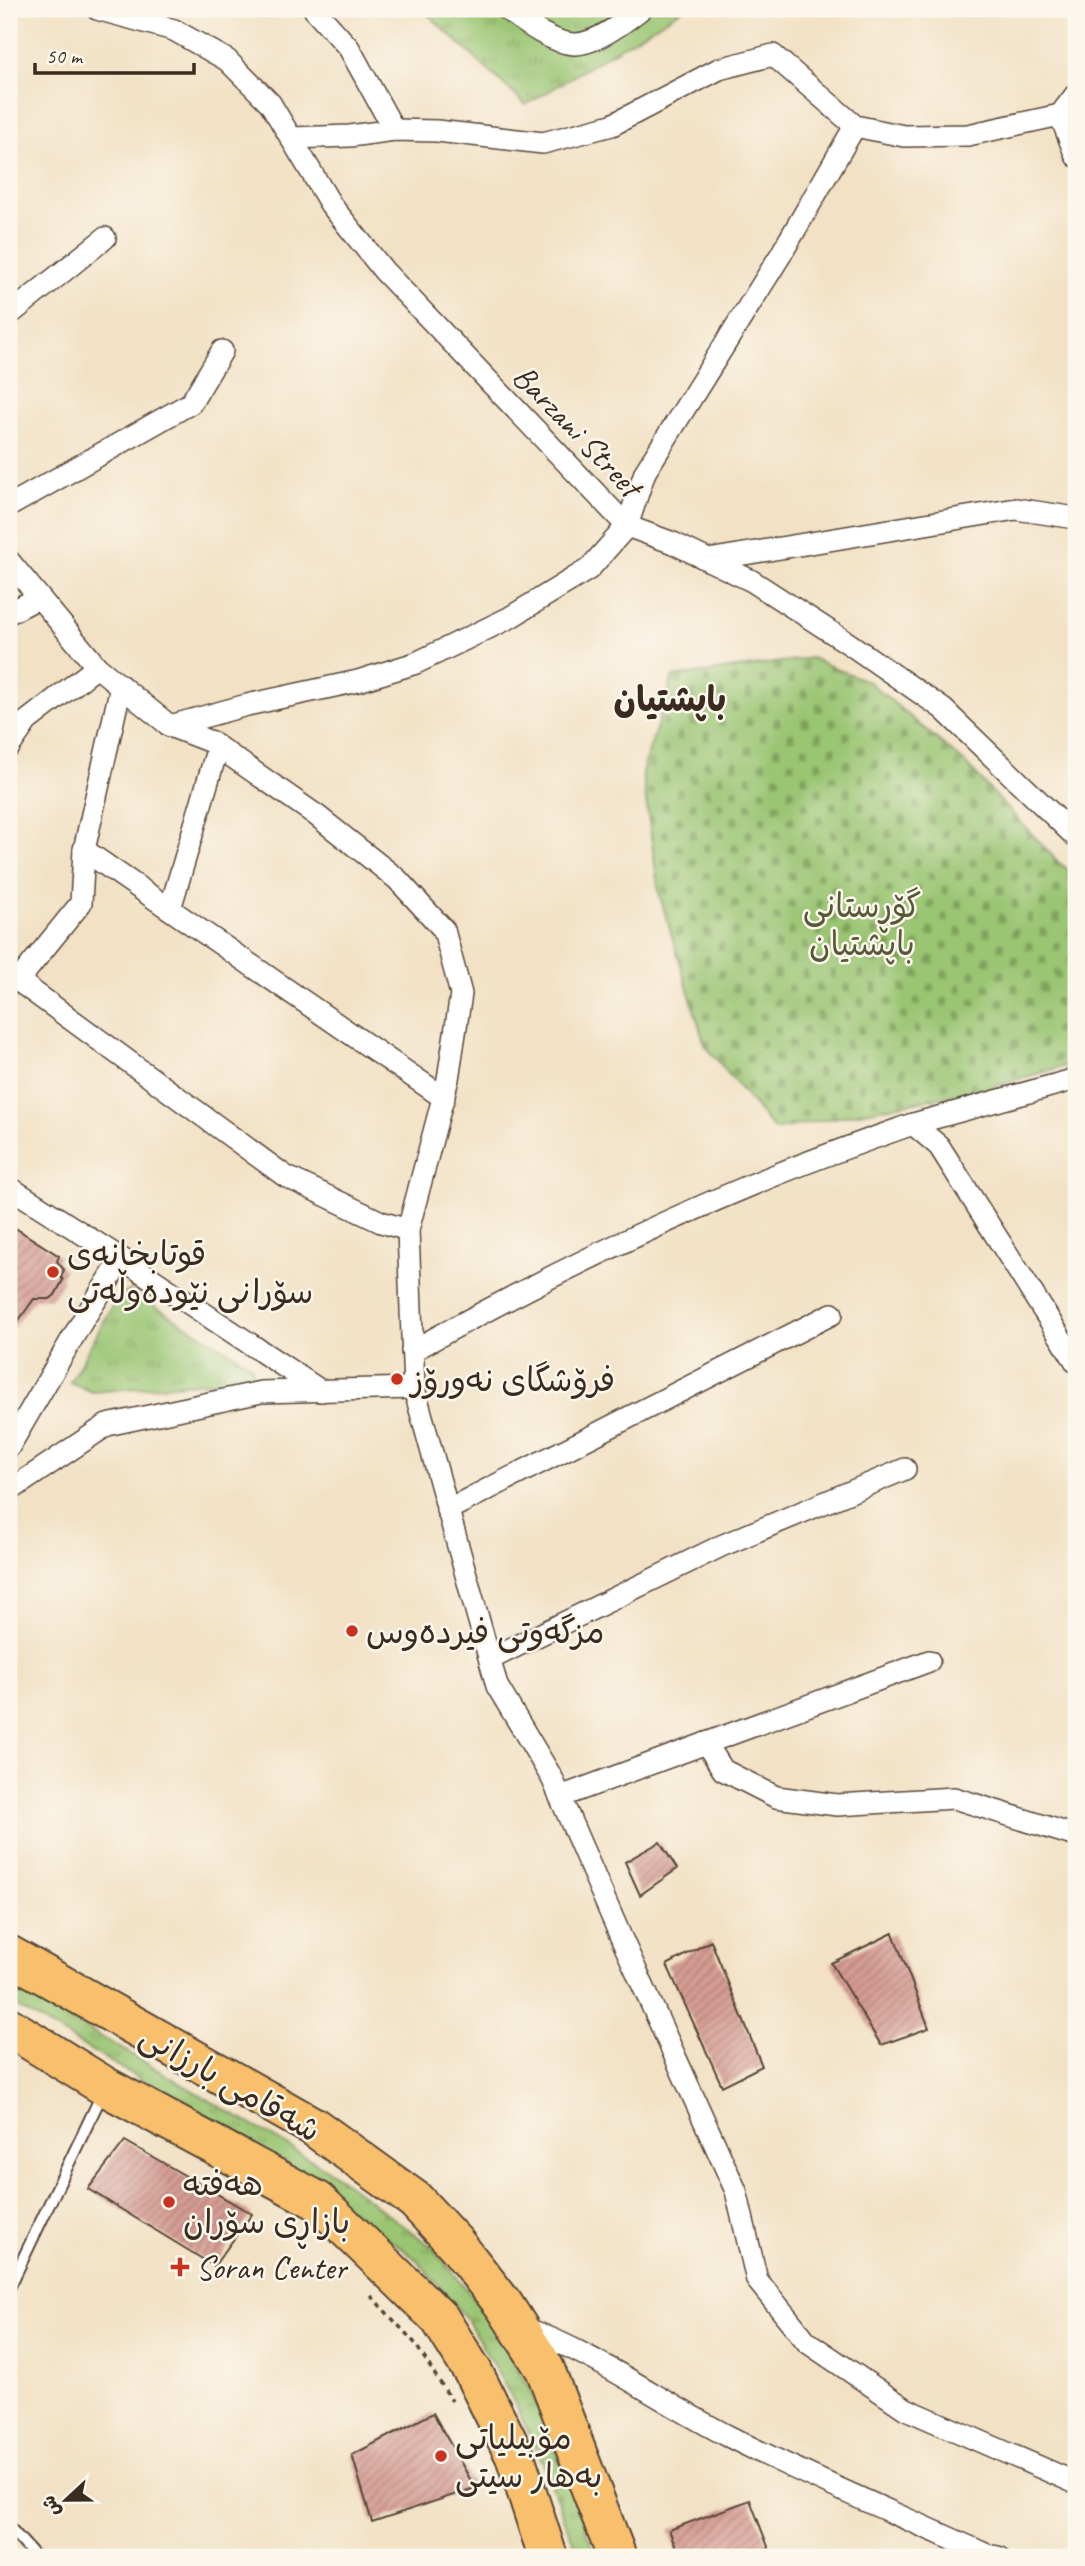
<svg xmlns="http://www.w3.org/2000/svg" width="1085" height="2566" font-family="Caveat,'Playpen Sans Arabic',sans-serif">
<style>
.grass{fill:url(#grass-tufts);stroke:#6a7848;stroke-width:2}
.cemetery{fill:url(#cemetery-stones);stroke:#6a7848;stroke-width:2}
.building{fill:url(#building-hatch)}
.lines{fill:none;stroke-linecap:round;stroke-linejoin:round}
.lane-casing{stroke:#564537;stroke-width:14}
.street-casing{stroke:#564537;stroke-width:24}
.highway-casing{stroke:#564537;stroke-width:42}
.path{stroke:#564537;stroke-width:3.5;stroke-dasharray:5 5;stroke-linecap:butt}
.lane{stroke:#fff;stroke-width:10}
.street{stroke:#fff;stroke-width:21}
.highway{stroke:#f8bf6c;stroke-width:38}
.poi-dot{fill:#c8321e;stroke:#fbf7ec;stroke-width:2.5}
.labels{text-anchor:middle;stroke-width:5;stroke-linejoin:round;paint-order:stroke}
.street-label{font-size:33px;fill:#3b2a1e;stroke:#fbf7ec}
.park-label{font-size:33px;fill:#585837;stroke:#fbf7ec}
.poi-label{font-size:33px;fill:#3b2a1e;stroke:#fbf7ec;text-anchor:start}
.neighbourhood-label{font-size:35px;font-weight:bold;fill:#3b2a1e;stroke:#fbf7ec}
</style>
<defs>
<pattern id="grass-tufts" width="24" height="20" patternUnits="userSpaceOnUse" patternTransform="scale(1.75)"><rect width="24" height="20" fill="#9ac572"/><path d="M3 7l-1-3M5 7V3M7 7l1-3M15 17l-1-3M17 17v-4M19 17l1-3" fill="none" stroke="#7fa05d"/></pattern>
<pattern id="cemetery-stones" width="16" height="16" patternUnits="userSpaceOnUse" patternTransform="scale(1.75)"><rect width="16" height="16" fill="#9ac572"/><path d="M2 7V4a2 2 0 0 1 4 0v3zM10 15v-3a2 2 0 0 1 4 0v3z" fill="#7fa05d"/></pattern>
<pattern id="building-hatch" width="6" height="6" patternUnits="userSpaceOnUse" patternTransform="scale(1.75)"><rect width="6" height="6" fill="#d59c93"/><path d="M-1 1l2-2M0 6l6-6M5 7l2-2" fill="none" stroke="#ae7f77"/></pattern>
</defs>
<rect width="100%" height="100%" fill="#fbf7ec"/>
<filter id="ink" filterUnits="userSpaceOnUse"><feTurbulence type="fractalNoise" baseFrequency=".0143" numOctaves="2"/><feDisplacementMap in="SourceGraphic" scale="14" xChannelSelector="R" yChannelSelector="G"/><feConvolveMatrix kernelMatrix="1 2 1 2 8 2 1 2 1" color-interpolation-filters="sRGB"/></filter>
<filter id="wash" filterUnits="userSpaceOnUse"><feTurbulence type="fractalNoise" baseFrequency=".00686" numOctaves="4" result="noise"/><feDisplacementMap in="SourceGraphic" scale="28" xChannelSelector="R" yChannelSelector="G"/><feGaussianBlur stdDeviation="1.57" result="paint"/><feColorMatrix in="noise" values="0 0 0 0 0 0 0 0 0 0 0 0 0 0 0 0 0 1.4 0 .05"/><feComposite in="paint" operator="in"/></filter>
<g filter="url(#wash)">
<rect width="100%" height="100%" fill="#f2e1c4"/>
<g class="grass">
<path d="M422,9H683L526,105Z"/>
<path d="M130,1291L251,1365L254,1376L241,1379L92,1392L70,1382L117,1298Z"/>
<path d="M9,1983L327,2169L432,2247L482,2308L529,2388L559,2457L596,2557H579L543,2463L511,2396L466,2318L417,2260L317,2184L9,2002Z"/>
</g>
<path class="cemetery" d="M811,658L869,682L964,762L1059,863L1076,875V1063L991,1087L774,1130L705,1045L659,893L642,772L673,677Z"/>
<g id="blocks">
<g class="building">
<path d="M9,1224L59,1256L57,1261L64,1270L61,1277L63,1280L55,1295L50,1299H34L9,1334Z"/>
<path d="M660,1842L677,1869L640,1895L625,1862Z"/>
<path d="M893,1933L929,2028L881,2045L831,1963Z"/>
<path d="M711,1941L762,2066L722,2086L667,1965Z"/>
<path d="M125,2141L252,2214L214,2266L88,2189Z"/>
<path d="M433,2413L475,2488L372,2522L352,2455Z"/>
<path d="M750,2500L772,2557H680L669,2530Z"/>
</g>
</g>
</g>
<g filter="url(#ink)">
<use href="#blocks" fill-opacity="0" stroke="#564537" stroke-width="2"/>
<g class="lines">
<defs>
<g id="lane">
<path d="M9,2288L103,2092"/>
<path d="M9,2527L36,2557"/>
</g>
<g id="street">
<path d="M97,9L174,30L227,60L270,103L331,205L384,271L627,526L673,543L752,581L851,645L943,709L1076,837"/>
<path d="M314,9L349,48L394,130"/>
<path d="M506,9C524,22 551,43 574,44C594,45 626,21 641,9"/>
<path d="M1060,115L1076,156"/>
<path d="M291,138L350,136L394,130L437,131L543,143L612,125L719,69L773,55L855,126L904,136L968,135L1060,115L1076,94"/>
<path d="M9,315L105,238"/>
<path d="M9,506L191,403L222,351"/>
<path d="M708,560L1016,509L1076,518"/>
<path d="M9,561L97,667L170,726L211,742L316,815L397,879L444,930L461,994L448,1079L408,1230L414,1388L497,1686L552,1778L620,1935L736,2191L757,2280L807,2342L906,2409L1076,2483"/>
<path d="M9,613L38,598"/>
<path d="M170,726L247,705L358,681L416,663L509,618L589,569L627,526L645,472L780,256L855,126"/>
<path d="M9,747L27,721L97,667"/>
<path d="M84,850L444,1098"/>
<path d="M170,909L218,747"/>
<path d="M9,974L285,1176L381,1222L408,1230"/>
<path d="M18,981L81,903L84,850L121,686"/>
<path d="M913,1124L1076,1079"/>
<path d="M9,1187L122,1259L321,1391"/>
<path d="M412,1351C530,1285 652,1225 778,1174C822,1156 868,1140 913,1124L939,1146L1076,1362"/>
<path d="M9,1447L83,1320L122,1259"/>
<path d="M9,1491L107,1425L261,1392L414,1388"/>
<path d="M447,1510L832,1314"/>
<path d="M490,1659L721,1546L905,1469"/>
<path d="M706,1743L723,1770L776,1797L837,1805L954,1798L1076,1836"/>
<path d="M560,1797L929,1661"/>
<path d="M522,2327C597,2354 659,2401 730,2437C814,2480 902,2516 987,2555L998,2557"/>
</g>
<g id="highway">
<path d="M9,1955L314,2127L415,2200L456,2244L504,2305L545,2369L617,2557"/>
<path d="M9,2027L106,2087L318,2201L401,2281L440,2319L473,2372L515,2456L548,2557"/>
</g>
</defs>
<use href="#lane" class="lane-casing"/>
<use href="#street" class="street-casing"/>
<use href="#highway" class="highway-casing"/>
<path class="path" d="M371,2296L414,2342L452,2401"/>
<use href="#lane" class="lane"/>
<use href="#street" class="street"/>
<use href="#highway" class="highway"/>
</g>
</g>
<g class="poi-dot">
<circle cx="53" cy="1272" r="7"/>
<circle cx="397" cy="1379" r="7"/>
<circle cx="352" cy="1631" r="7"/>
<circle cx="169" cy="2202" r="7"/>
<path d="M176.5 2256.5h7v7h7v7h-7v7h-7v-7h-7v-7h7z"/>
<circle cx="441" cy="2456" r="7"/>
</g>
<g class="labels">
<g class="street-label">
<text transform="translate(578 430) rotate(46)" y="12">Barzani Street</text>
<text transform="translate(231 2082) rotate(30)" y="12">شەقامی بارزانی</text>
</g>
<g class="park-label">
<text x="862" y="917">گۆڕستانی<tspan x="862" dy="38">باپشتیان</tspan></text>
</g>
<g class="poi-label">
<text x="67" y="1265">قوتابخانەی<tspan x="67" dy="38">سۆرانی نێودەوڵەتی</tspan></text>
<text x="411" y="1391">فرۆشگای نەورۆز</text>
<text x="366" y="1643">مزگەوتی فیردەوس</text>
<text x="183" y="2195">هەفتە<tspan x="183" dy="38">بازاڕی سۆران</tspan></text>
<text x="196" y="2279">Soran Center</text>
<text x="455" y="2449">مۆبیلیاتی<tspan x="455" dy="38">بەهار سیتی</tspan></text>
</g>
<g class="neighbourhood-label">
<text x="670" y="711">باپشتیان</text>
</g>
</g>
<rect width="1085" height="2566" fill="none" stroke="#fbf7ec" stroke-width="35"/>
<g transform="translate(66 2500) rotate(248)" stroke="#fbf7ec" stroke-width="5" paint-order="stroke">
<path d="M0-5L12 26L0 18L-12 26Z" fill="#3b2a1e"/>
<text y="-10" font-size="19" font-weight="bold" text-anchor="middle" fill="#3b2a1e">ش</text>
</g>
<path d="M35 63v10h159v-10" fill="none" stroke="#3b2a1e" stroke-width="3.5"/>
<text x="46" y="63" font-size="21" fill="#3b2a1e" stroke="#fbf7ec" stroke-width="5" paint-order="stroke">50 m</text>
</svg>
